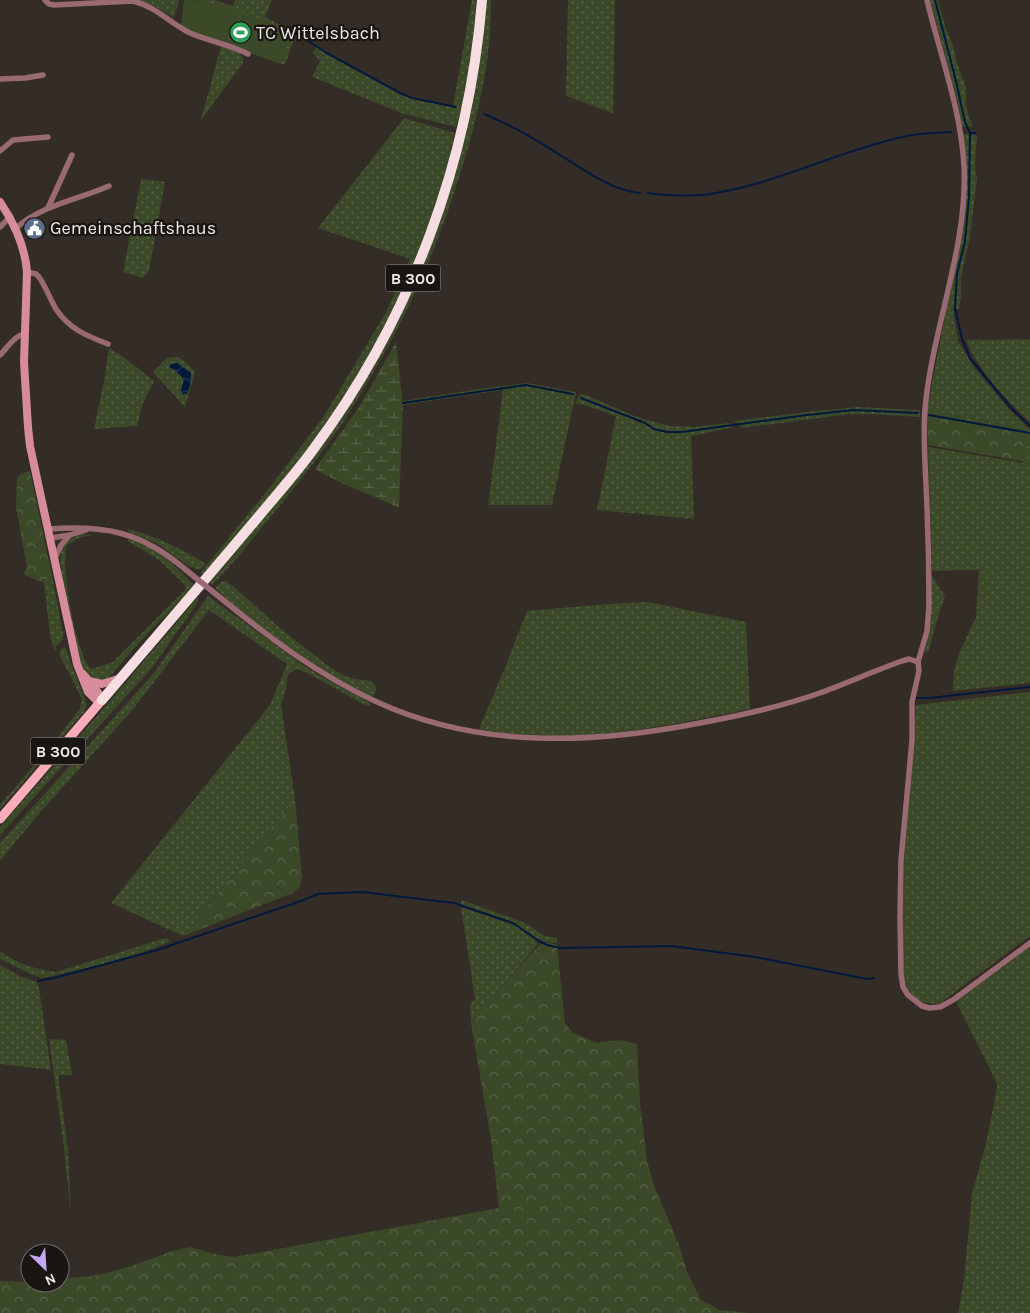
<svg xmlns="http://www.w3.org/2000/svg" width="1030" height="1313" font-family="Karla,sans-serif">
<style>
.grass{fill:url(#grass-dots)}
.forest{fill:url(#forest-crowns)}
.wetland{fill:url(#wetland-marsh)}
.park{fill:#3b4928}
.water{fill:url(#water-waves)}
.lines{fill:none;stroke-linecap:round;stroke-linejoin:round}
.stream{stroke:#02183d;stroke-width:2}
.street{stroke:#9a6a73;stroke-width:5.5}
.secondary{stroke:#d78c9b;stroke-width:8}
.primary{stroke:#fbadbc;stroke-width:9}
.highway{stroke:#f6dde1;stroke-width:10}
.street-bridge{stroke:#9a6a73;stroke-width:5.5}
.labels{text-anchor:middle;stroke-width:4.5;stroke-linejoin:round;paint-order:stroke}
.shield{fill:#191512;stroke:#afa9a6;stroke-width:1}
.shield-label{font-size:16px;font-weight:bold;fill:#efe9e5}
.poi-label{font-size:18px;fill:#efe9e5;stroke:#191512;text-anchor:start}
</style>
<defs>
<pattern id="grass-dots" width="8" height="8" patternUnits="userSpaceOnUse" patternTransform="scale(1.25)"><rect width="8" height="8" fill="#3b4928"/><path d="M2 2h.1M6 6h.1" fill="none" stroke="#586347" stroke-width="1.8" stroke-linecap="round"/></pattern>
<pattern id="forest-crowns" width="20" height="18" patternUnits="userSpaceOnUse" patternTransform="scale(1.25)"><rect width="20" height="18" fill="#3b4928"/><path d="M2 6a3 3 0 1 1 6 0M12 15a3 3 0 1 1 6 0" fill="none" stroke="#586347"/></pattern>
<pattern id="wetland-marsh" width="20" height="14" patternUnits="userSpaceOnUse" patternTransform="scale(1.25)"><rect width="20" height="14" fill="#3b4928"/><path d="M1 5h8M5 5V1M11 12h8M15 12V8" fill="none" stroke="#586347"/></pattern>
<pattern id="water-waves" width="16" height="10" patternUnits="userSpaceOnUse" patternTransform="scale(1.25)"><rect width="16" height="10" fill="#02183d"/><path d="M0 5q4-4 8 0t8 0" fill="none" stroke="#273a59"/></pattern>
</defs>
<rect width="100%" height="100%" fill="#342c26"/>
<g class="grass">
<path d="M138,0H179L174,18L154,6Z"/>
<path d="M196,0H214L233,6L235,0H272L265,17L296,33L285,65L280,63Z"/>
<path d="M472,0H476C474,42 468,87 456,127L404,114L312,77L320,61L313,53L317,46L400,93L412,98L453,106Z"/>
<path d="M486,0H491C492,57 478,117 461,171C437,251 403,326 358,398C352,407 347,418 340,427C319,457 296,486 273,514C255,535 232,567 211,585L210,580L336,424L435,234Z"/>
<path d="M568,0H615L613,113L566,96Z"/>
<path d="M930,0H938L946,29L953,45L957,63L966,88V105L969,118L973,126L962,127L958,103Z"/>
<path d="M221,46L239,53L243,57V63L201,120Z"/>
<path d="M404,118L455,133C450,155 445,177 438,199C406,296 356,387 294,467C265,504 234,539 204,575L201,572L274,482L324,416L386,312L410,259L318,228Z"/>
<path d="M963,134L977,135L975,165L977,179L970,236L961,277V297L959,309H953L958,341L974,367L1007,407L1030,430V683L953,691L954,670L960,651L976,617L979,570L932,571L928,447L1024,463L1023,461L1029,430L927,410L962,226Z"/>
<path d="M141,179L165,182L149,271L143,278L123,272Z"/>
<path d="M1030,339V422C1005,399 979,372 966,340Z"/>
<path d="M109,348L122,356L154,381L143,403L137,426L94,429L104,381Z"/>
<path d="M173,357L181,358L195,372L185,407L153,372L166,359Z"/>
<path d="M527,383L576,392L552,505H488L503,390L403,405V401L479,389Z"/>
<path d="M583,394L637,417L670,426L695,427L729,423L734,427L691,436L694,519L597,510L616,416L584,405L575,404L580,395Z"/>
<path d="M858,407L920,410V417L870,414H849L742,428L734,421L808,412Z"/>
<path d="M128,529C156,536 182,549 206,564L200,570L190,567L158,544L128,531Z"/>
<path d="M81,534L93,535L81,537L67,545C60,566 76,653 91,669L113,662L186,589L185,585L159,560L128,541V538L154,550L168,559L194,585L187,594L147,634L110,676L105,680L95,682L85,673L79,663C75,640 55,567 62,548C65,540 74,538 81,534Z"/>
<path d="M931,574L945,596L934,630L929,651L925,653L929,631Z"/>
<path d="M52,576L63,633V640L56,646L55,652L50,635L44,583Z"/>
<path d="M226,581L233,586L281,629L331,668L349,678L371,681L377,688L375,693L372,696L368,695C340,680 315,665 289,647C264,629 239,612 217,590L215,588L221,582Z"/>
<path d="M208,596L306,667L333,683L367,701L371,705L368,706C344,695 322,679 297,669C284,675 288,678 286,689C285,695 282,699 281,705L295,799L183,936L111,903L270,705L287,664L209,610L135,707L37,816L0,861V843L154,673Z"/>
<path d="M198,597V602L152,668L0,835V827L104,708Z"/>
<path d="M648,602L746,622L750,709C663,727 568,747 479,729L506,665L527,611L608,604Z"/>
<path d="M65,647L87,705L85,711L0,809V805L63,731L80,708L82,701L80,695L60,656C59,651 60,649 65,647Z"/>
<path d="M1030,692V936L939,1004L925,1003L913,997L905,983L902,960L904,860L916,705Z"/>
<path d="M462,900L525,923L545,936L557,938V943L545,941L543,942L535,939L538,944L471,1023L470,1005L475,999L461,907L519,927L513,923L460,904Z"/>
<path d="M165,938L171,941C131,959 86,968 43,978L33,975L0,959V952C22,965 31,968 56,972Z"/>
<path d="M1030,945V1313H958L964,1280L972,1194L986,1143L997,1088V1084L989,1067L958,1006L956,999Z"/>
<path d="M0,965L20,976L37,982L39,988L51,1070L0,1064Z"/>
<path d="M49,1039L66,1040L72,1075H58L68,1151L71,1215L64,1148Z"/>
</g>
<g class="forest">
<path d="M927,410L1030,430L1023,461L928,445Z"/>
<path d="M30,471L52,576L44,583L23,574L27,568L16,507L17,478L22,473Z"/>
<path d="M295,799L302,877L300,886L293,893L183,936Z"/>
<path d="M547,942L557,945L565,1023L572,1032L596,1043L620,1040L637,1044L640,1103L647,1161L654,1185L679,1245L687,1272L701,1300L720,1310L748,1313H0V1281L60,1283V1279L92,1276L122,1269L173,1251L190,1247L219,1255L235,1257L499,1208L491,1140L471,1023L480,1011L539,945Z"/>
</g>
<path class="wetland" d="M396,342L403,405L399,508C371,494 341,485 315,469L361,404Z"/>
<path class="park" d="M184,0C222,0 258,18 291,34L281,64L188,31L181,26Z"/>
<path class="water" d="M177,363L191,373L190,385L187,394H182L181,390L184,379L175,370L169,367L171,364Z"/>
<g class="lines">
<g class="stream">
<path d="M935,0L956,81L965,122L970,133L969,197L965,241L957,274L955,308L962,339L970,358L983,374L1013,410L1030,426"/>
<path d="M296,33L325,52L400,93L412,98L456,107"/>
<path d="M484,114C511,125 535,139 560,155C584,170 611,190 640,193"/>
<path d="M970,133H975"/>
<path d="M648,193C671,196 694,197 716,193C780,182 839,151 902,137C918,133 934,133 951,132"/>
<path d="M581,398L645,423L654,429L667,432H682L807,415L853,410L918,413"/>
<path d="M403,403L526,385L573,394"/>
<path d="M929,415L1030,433"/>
<path d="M915,698H930L1030,687"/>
<path d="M38,981L58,977L157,950L301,901L318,894L362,892L454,903L513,923L536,939L547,945L560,948L671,946L755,957L867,979L874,978"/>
</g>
<g class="street">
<path d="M45,0L49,4L54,5L133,1C157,7 169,23 190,33C209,41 230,45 248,54"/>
<path d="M927,0C940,55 961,109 964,166C968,247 932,329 925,409C923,434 925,460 926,485C928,525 929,566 929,606L927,631L918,662L919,671L912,702V740L901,860L900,917L901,974L903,987L908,995L922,1006L929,1008L940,1007L953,1000L1030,943"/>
<path d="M0,79L25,78L43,75"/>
<path d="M0,151L13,140L48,137"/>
<path d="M48,208L72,155"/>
<path d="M0,227L10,217"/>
<path d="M16,228C42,205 77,200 109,186"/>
<path d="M27,272L36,274L39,277C46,287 50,299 56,309C69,329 87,336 108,344"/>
<path d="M0,355C7,348 15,335 25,334"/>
<path d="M49,529C106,525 142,532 186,570"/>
<path d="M51,538L70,535L86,530"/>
<path d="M55,558L61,545L70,535"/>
<path d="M217,595C267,636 318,675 377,702C479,749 593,744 700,723C739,716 779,707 817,694C846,684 873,671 902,661L909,659L918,662"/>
</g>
<g class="secondary">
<path d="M0,202C15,224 25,246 27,272L24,362L28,427L30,446L77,664L88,692L99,703"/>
<path d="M83,674L97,691L102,700"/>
<path d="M89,681L102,684L121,678"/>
</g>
<path class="primary" d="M0,819L102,700"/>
<path class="highway" d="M102,700C154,639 207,578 259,516C278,493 298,471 315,447C412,316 469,161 482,0"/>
<path class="street-bridge" d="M186,570L217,595"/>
</g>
<defs>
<symbol id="stadium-disc" viewBox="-11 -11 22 22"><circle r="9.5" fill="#2e9e5b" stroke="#191512"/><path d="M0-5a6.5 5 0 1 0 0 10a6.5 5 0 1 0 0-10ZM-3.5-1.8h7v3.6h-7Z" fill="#fff"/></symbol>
<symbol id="civic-disc" viewBox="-11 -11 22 22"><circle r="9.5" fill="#5c6f8a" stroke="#191512"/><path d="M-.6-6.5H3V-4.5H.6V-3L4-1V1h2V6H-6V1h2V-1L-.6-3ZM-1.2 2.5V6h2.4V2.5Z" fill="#fff"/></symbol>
</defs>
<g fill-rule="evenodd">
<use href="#stadium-disc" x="228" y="20" width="25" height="25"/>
<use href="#civic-disc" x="22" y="216" width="25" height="25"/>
</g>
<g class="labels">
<g class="shield">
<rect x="385.5" y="264.5" width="55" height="27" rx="4"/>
<rect x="30.5" y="737.5" width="55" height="27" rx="4"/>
</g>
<g class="shield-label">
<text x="413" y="284">B 300</text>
<text x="58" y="757">B 300</text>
</g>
<g class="poi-label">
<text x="256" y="39">TC Wittelsbach</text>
<text x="50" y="234">Gemeinschaftshaus</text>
</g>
</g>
<g transform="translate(45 1268) rotate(155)"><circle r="24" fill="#191512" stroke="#6f6a66"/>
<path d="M0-4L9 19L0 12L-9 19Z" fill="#c4a7f1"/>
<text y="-8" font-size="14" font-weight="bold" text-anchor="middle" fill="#efe9e5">N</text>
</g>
</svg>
